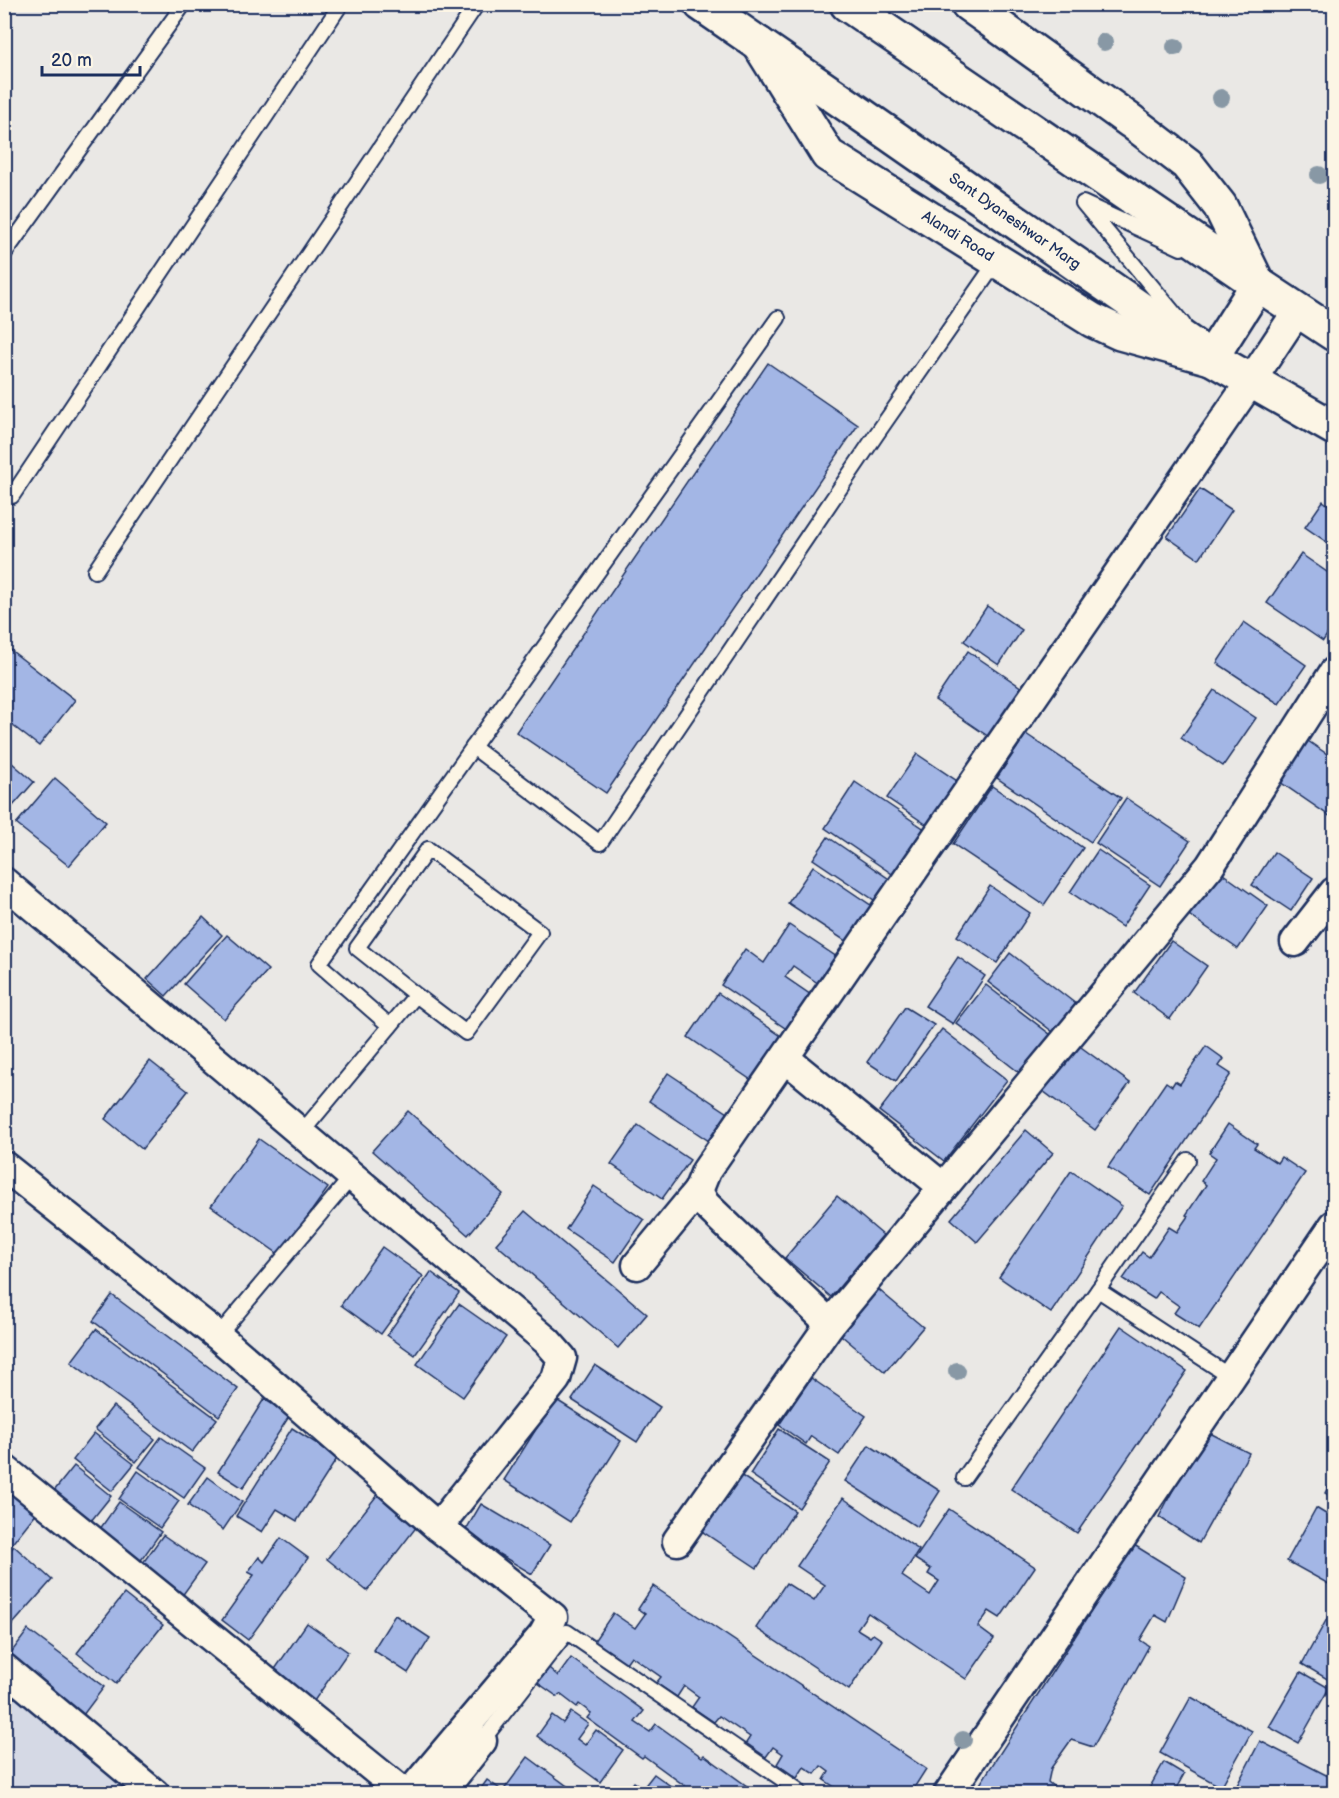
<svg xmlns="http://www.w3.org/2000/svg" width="1339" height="1798" font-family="'Balsamiq Sans',sans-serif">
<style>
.built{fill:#d5d9e5}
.building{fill:#a3b6e5;stroke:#1b2f5e;stroke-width:1.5}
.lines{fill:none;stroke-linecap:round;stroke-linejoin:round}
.service-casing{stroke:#1b2f5e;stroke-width:18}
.minor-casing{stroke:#1b2f5e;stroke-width:33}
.tertiary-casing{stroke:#1b2f5e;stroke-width:38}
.primary-casing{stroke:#1b2f5e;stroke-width:38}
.service{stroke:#fcf5e5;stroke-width:14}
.minor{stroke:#fcf5e5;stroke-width:28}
.tertiary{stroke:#fcf5e5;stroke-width:33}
.primary{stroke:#fcf5e5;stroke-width:33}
.tree{fill:#8898a5}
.labels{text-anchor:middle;stroke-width:4.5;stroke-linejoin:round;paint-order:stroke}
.street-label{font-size:15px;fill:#1b2f5e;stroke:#fcf5e5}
</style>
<rect width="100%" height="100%" fill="#eae8e5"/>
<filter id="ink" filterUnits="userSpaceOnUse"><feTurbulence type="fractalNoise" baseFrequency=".0167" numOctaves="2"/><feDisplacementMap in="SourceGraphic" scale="12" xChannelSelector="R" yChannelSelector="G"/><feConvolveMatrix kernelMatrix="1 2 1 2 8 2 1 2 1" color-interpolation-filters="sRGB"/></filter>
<g filter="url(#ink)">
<path class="built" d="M5,1665L157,1793H5Z"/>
<g class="building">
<path d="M768,363L858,425L606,793L516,732Z"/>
<path d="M1200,489L1232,510L1199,559L1167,537Z"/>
<path d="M1323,501L1334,509V547L1305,527Z"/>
<path d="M1301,554L1334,577V624L1323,641L1267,603Z"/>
<path d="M987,606L1022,630L999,665L964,641Z"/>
<path d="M1244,622L1306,665L1279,704L1217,663Z"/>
<path d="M4,645L75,700L39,746L4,719Z"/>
<path d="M968,651L1025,690L992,739L935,700Z"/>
<path d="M1214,690L1256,718L1223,766L1181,738Z"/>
<path d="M1026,734L1121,798L1091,842L997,778Z"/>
<path d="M1308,741L1334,759V819L1280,782Z"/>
<path d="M917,754L969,789L939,833L887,798Z"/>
<path d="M4,756L34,782L4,816Z"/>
<path d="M55,778L106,822L69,866L16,824Z"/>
<path d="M855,782L932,834L901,880L825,828Z"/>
<path d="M992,786L1083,848L1044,905L953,844Z"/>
<path d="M1126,798L1190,841L1160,886L1096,843Z"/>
<path d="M828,837L895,883L880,904L813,859Z"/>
<path d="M1098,850L1150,885L1122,927L1070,892Z"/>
<path d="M1274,852L1313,878L1291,911L1252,885Z"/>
<path d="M813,866L875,908L850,944L788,903Z"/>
<path d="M1216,869L1268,906L1238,949L1186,913Z"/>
<path d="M990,886L1030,913L997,963L957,936Z"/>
<path d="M203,917L222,935L166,996L147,979Z"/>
<path d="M789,925L840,959L822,986L793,966L785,977L814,997L791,1032L721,985L745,949L764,963Z"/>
<path d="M227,935L268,970L224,1019L184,984Z"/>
<path d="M1171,941L1207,966L1170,1019L1134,993Z"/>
<path d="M1010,953L1076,1004L1053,1032L988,982Z"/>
<path d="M958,957L985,976L953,1024L925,1006Z"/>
<path d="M986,985L1051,1035L1021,1074L956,1023Z"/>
<path d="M718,993L787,1040L757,1084L688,1037Z"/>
<path d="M905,1007L934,1025L896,1081L867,1062Z"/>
<path d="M942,1029L1007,1080L944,1161L879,1111Z"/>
<path d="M1074,1042L1130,1083L1095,1130L1039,1088Z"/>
<path d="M1206,1046L1224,1059L1219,1066L1231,1074L1150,1195L1108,1167L1166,1082L1172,1086L1175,1081L1180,1084Z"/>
<path d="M150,1061L188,1091L142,1149L105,1119Z"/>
<path d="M668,1073L731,1115L712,1143L649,1101Z"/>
<path d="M408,1111L503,1194L468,1235L372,1151Z"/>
<path d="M1228,1124L1257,1144L1254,1148L1277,1163L1281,1157L1305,1173L1199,1329L1174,1313L1179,1306L1159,1292L1154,1299L1123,1279L1142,1252L1149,1257L1169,1227L1177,1232L1188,1216L1186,1215L1206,1185L1201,1181L1216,1158L1209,1153Z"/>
<path d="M638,1125L690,1160L662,1199L611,1164Z"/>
<path d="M1026,1130L1053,1153L977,1242L951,1219Z"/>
<path d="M259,1139L328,1188L280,1255L211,1206Z"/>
<path d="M1071,1171L1122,1206L1051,1313L999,1277Z"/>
<path d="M594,1186L644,1220L615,1262L566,1229Z"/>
<path d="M837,1196L883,1235L831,1297L785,1258Z"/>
<path d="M525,1211L647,1314L618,1348L496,1244Z"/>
<path d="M382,1247L423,1276L381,1334L341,1305Z"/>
<path d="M431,1272L459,1293L415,1355L387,1335Z"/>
<path d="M873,1285L923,1327L885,1372L836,1331Z"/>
<path d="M112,1295L238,1389L219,1416L93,1321Z"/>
<path d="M459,1304L506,1337L463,1397L417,1364Z"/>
<path d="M1121,1326L1187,1371L1077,1533L1011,1489Z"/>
<path d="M96,1329L217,1419L192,1452L71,1362Z"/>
<path d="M595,1365L660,1407L637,1442L572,1400Z"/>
<path d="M811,1378L866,1416L839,1455L811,1436L806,1444L779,1425Z"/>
<path d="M264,1399L290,1415L243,1488L218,1472Z"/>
<path d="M555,1399L621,1441L570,1522L504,1480Z"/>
<path d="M113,1406L155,1439L136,1462L95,1429Z"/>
<path d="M292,1428L338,1457L297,1521L277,1509L262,1532L236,1516Z"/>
<path d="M779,1429L830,1462L799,1508L750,1474Z"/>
<path d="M1204,1430L1249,1453L1199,1543L1159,1517Z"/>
<path d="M94,1433L134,1464L112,1491L73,1460Z"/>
<path d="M161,1437L205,1468L184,1498L139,1467Z"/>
<path d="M869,1445L940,1491L917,1527L845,1481Z"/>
<path d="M74,1466L111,1496L87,1526L50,1496Z"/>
<path d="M138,1471L179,1501L160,1528L119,1499Z"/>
<path d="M737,1473L795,1511L757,1568L700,1530Z"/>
<path d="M1334,1476V1498L1325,1493Z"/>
<path d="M208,1477L242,1502L223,1530L188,1505Z"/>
<path d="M4,1486L37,1512L11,1545L4,1540Z"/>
<path d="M378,1494L418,1525L367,1591L327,1559Z"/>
<path d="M843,1498L919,1550L902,1576L930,1595L939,1581L928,1574L931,1569L915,1559L949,1509L1035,1567L1000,1618L989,1611L978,1627L994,1639L966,1679L868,1613L857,1629L870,1637L873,1634L882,1640L849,1690L756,1628L786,1583L814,1601L825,1585L797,1566Z"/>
<path d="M119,1502L161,1532L137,1566L95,1536Z"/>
<path d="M481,1504L550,1545L532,1574L464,1533Z"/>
<path d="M1316,1508L1334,1519V1587L1287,1561Z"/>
<path d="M163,1535L205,1564L179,1600L137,1571Z"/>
<path d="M281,1538L308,1558L248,1640L222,1620L254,1575L248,1572L259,1557L264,1562Z"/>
<path d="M1134,1545L1186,1577L1167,1622L1155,1615L1140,1640L1149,1646L1093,1747L1071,1740L1051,1768L1048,1782L1060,1792L1059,1794H1019L1007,1786L1001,1794H977L975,1792Z"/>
<path d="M14,1546L52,1580L4,1634V1557Z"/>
<path d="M653,1586L926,1769L910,1794H832L836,1788L824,1780L829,1772L821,1766L815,1774L804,1767L797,1778L777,1764L783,1754L773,1747L766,1757L746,1743L750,1737L719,1716L714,1722L692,1707L699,1697L684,1686L677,1697L656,1683L661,1677L631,1656L626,1663L594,1641L613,1613L635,1628L645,1614L638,1609Z"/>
<path d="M124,1594L163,1625L116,1684L77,1653Z"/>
<path d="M1333,1608L1334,1609V1683L1302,1664Z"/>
<path d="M395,1615L430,1638L408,1673L373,1650Z"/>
<path d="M307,1623L348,1652L314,1701L273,1672Z"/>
<path d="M28,1630L104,1687L83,1715L7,1658Z"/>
<path d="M571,1658L644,1711L635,1722L650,1732L656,1724L702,1757L704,1755L758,1794H696L644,1756L642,1758L587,1718L591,1713L579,1704L577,1707L560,1694L558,1697L538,1683L549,1668L558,1676Z"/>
<path d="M1301,1672L1329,1688L1298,1743L1269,1727Z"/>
<path d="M1191,1697L1252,1731L1221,1787L1160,1753Z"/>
<path d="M571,1712L588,1724L577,1739L585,1745L596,1730L623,1750L600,1782L537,1736L552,1715L563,1723Z"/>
<path d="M1260,1741L1334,1779V1794L1233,1793Z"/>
<path d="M528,1757L578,1794H477L487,1780L503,1791Z"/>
<path d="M1164,1762L1184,1774L1173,1794H1146Z"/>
<path d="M654,1774L672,1787L668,1794H625L634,1782L643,1788Z"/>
</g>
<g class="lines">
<defs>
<g id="service">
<path d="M4,5L5,4"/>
<path d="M1181,248L1083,203L1183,324"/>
<path d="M4,254L184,4"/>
<path d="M12,496L341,4"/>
<path d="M95,571L477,4"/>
<path d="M473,747L600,843L876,435L997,261"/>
<path d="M390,1026L319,964L778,318"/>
<path d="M302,1132L416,995L466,1033L540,932L428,849L357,948L416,995"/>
<path d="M1098,1290L1231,1377"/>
<path d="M218,1336L353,1175"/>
<path d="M964,1478L1098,1290L1188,1160"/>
<path d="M482,1741L567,1632L798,1790"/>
</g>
<g id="minor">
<path d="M4,882L547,1341L562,1358L556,1379L438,1527L218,1336L4,1166"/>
<path d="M1295,942L1334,892"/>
<path d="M785,1058L943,1187"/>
<path d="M637,1265L698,1191"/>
<path d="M830,1324L705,1204L698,1191L706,1171L1251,381L1298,310"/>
<path d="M4,1469L405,1794"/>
<path d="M677,1541L830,1324L1210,866L1334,672"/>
<path d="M4,1668L155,1794"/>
<path d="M409,1794L543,1635L553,1617L438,1527"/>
<path d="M440,1794L482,1741"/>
<path d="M948,1794L1334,1225"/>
</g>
<path id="tertiary" d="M759,44L828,155L1092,320L1120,333L1211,358L1258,284L1220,206L1187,164L1132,122L968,4"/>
<g id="primary">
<path d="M701,4L849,106L1211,358L1334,428"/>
<path d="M847,4L1258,284L1334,334"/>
</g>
</defs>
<use href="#service" class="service-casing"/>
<use href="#minor" class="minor-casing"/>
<use href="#tertiary" class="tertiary-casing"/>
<use href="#primary" class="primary-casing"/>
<use href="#service" class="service"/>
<use href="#minor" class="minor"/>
<use href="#tertiary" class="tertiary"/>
<use href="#primary" class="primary"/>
</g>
<g class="tree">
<circle cx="1104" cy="42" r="9"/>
<circle cx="1175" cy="47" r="9"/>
<circle cx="1221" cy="98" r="9"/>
<circle cx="1319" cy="175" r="9"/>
<circle cx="957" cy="1371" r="9"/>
<circle cx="963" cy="1740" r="9"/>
</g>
</g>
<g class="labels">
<g class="street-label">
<text transform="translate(1015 221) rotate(35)" y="5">Sant Dyaneshwar Marg</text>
<text transform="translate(958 236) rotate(32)" y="5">Alandi Road</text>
</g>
</g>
<rect width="1339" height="1798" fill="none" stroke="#fcf5e5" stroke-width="24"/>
<rect x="12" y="12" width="1315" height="1774" fill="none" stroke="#1b2f5e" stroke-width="2" filter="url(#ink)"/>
<path d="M42 66v9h98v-9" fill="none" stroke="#1b2f5e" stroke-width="3"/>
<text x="51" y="66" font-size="18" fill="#1b2f5e" stroke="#fcf5e5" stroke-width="4.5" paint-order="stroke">20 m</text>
</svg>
